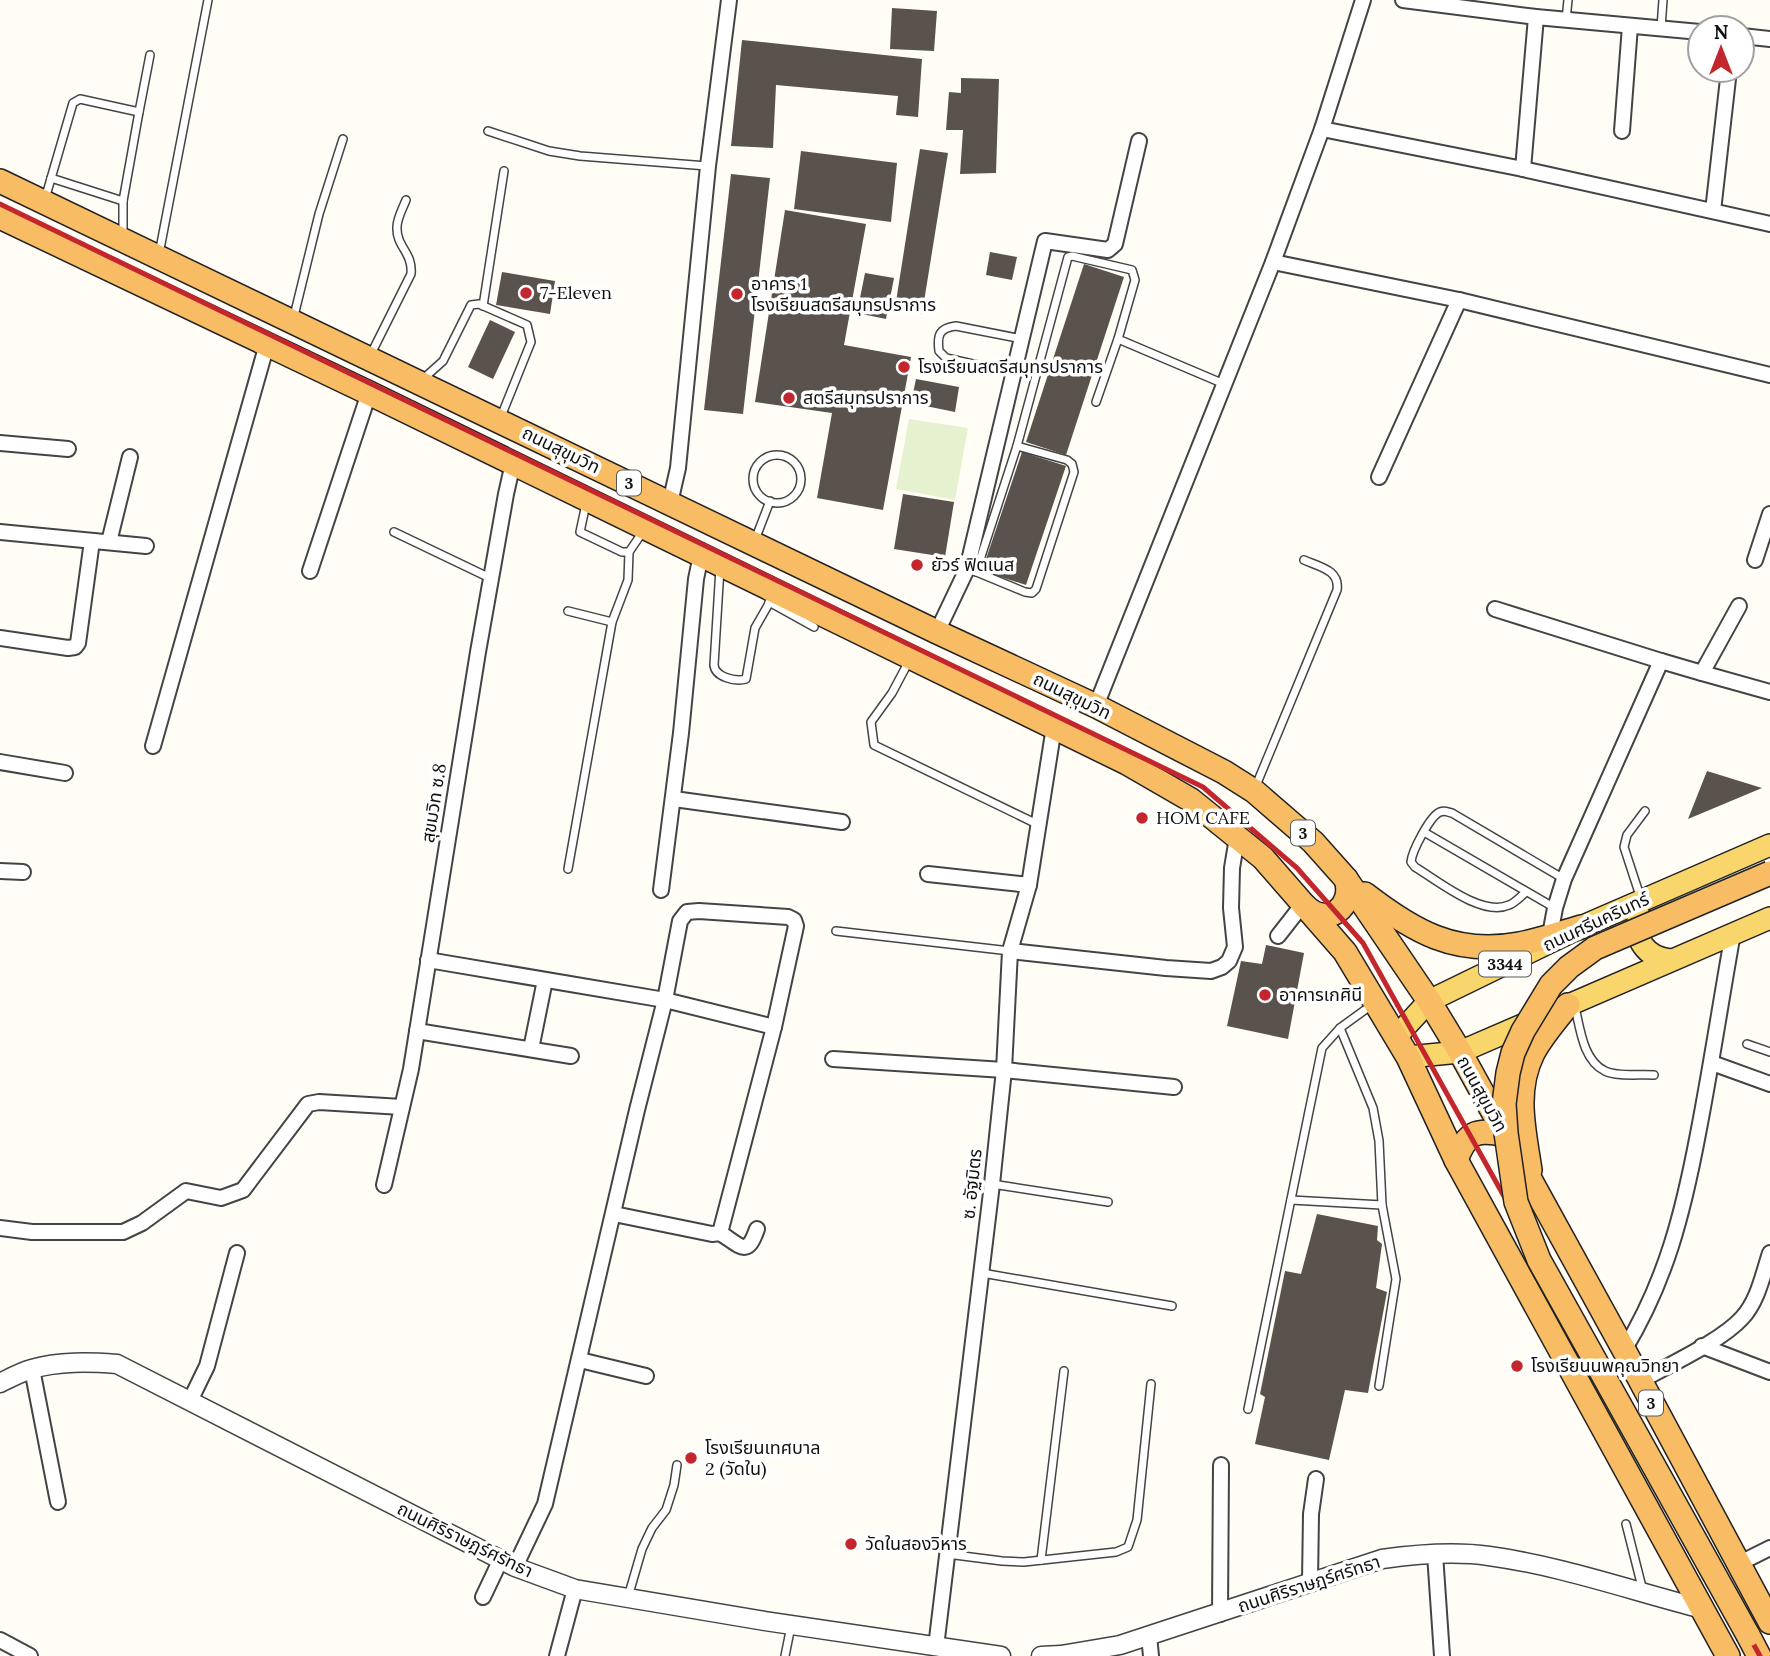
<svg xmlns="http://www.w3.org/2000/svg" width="1770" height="1656" font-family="Lora,'Noto Sans Thai',serif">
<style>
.pitch{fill:#e6f2cf}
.building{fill:#5a524d}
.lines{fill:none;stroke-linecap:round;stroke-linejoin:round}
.service-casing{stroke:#444;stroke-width:10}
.minor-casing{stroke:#444;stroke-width:18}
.tertiary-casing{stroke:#444;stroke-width:21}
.primary-casing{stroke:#222;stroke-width:24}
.trunk-casing{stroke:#222;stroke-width:26}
.service{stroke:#fff;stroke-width:7}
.minor{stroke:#fff;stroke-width:14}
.tertiary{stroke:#fff;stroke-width:18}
.primary{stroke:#f9d66b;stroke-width:21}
.trunk{stroke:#f7bc64;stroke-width:23}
.rail{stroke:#c4262e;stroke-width:5}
.trunk-bridge-casing{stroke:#222;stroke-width:26;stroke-linecap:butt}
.trunk-bridge{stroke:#f7bc64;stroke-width:23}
.poi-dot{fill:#c4262e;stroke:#fff;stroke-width:2.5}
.labels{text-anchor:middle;stroke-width:7;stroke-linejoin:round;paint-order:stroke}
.shield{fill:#fff;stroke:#585858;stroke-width:2}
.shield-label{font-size:16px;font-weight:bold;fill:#111}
.poi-label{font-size:18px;fill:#111;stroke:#fff;text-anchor:start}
.street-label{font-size:18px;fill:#111;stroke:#fff}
</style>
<rect width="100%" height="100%" fill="#fffdf5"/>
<path class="pitch" d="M909,419L968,428L955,500L896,489Z"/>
<g class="building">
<path d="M892,8L937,11L934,51L890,49Z"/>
<path d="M742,40L922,59L918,117L896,115L898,96L776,85L773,148L731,146Z"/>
<path d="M961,78L999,79L996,173L960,174L963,130H946L949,92L961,93Z"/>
<path d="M920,149L948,153L922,314L895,308Z"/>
<path d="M801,151L897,163L891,222L794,209Z"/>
<path d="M731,174L770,178L743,414L704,410Z"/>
<path d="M785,210L866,224L844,345L911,357L883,510L817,498L832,413L755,402Z"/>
<path d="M990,252L1017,257L1012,280L986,275Z"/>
<path d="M1084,264L1124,277L1066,455L1026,442Z"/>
<path d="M502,272L555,281L550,314L496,305Z"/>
<path d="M865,273L894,278L886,319L857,313Z"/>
<path d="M490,320L515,332L493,379L468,367Z"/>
<path d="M916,379L959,387L955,412L911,403Z"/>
<path d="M1022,452L1066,466L1026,585L982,571Z"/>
<path d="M903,494L954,502L945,557L894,549Z"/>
<path d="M1707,771L1762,788L1688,819Z"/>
<path d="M1266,945L1304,953L1288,1039L1227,1026L1241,961L1262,964Z"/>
<path d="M1317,1214L1378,1226L1377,1240L1382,1244L1376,1288L1387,1292L1368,1393L1345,1390L1329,1460L1255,1444L1265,1397L1260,1394L1285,1271L1301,1274Z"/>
</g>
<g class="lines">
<defs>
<g id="service">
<path d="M1566,20L1568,0"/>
<path d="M1661,28L1663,0"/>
<path d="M488,131L549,151L580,156L707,166"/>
<path d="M51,178L123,201"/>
<path d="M45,199L73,103L80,99L139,112L150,55"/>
<path d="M123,237V201L139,112"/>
<path d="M159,254L208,0"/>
<path d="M483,306L504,171"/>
<path d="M293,320L319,214L343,139"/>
<path d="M371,354L411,274C413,252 396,247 397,227C397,218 403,208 406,200"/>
<path d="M1013,373L946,358L939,351C937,335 939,328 956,326L1022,339"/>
<path d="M423,379L443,361L471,305L479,304L527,325L531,342L500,419"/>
<path d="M1096,402L1118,339"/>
<circle cx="777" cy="479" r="24"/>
<path d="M586,504L580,532L622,552H629"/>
<path d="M394,532L490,578"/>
<path d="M755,540L770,501"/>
<path d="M720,568L714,665C715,677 735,682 746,679L755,628L775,593"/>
<path d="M974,571L1025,592L1032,593L1036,589L1074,472L1072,464L1067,460L1017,446"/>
<path d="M976,572L1017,446L1068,257L1072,256L1132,270L1135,280L1118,339L1224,384"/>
<path d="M769,602L814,627"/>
<path d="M568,611L612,622"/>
<path d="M909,661L892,693L871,722L874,745L1037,824"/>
<path d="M1255,788L1337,590C1340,570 1320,567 1304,560"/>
<path d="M1424,832L1555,908"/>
<path d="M568,869L612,622L628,580L629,552L644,530"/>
<path d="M1526,892C1521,896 1515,903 1509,905C1482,917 1438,881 1415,867L1411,862C1412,851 1430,816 1440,812C1445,810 1447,812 1452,813L1564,879"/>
<path d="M1641,899L1624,847L1627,835L1645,811"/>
<path d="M836,931L1010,951"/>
<path d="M1574,1003C1580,1026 1582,1060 1605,1071C1617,1077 1640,1074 1654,1075"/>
<path d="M1340,1028L1373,1108L1379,1141L1382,1205L1396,1279L1379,1386"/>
<path d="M1747,1044L1770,1052"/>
<path d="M992,1184L1108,1202"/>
<path d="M1291,1200L1382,1205"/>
<path d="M982,1273L1172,1306"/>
<path d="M1248,1409L1322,1048L1340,1028L1373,1004"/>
<path d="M1626,1524L1643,1591"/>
<path d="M947,1554L1002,1561L1024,1562L1116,1552L1128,1547L1137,1520L1151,1384"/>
<path d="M1041,1560L1064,1371"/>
<path d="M628,1597L642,1549L652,1528L666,1510L674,1485L677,1465"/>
<path d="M785,1656L791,1626"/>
</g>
<g id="minor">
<path d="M1403,0L1536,17L1700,32"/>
<path d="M1742,36L1770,39"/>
<path d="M1322,129L1523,169L1770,224"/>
<path d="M1622,131L1630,26"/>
<path d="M1523,169L1536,17"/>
<path d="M1713,211L1729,70"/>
<path d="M1273,262L1459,300L1770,375"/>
<path d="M0,443L68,449"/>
<path d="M1379,477L1459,300"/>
<path d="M670,503L678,468L708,166L729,0"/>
<path d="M0,532L146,546"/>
<path d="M109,542L130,457"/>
<path d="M1755,560L1770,514"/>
<path d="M310,571L369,393"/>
<path d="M1495,609L1661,661L1564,879L1555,908L1550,935"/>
<path d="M937,632L967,569L1045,241L1108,250L1115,244L1139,141"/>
<path d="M0,638L68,648L75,647L78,643L92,541"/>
<path d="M1661,661L1702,673L1739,606"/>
<path d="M1702,673L1770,692"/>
<path d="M1096,706L1273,262L1322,129L1363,0"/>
<path d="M153,746L267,344"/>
<path d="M0,762L65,773"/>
<path d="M674,799L842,822"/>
<path d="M0,871L23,872"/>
<path d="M928,874L1029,885"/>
<path d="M661,890L681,733L696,579L701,555"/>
<path d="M1278,936L1303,904"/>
<path d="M1010,951L1166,968L1211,971L1222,967L1229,961L1235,947L1231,908L1232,868L1237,838"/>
<path d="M428,960L665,1000L774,1027"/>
<path d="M417,1031L571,1056"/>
<path d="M531,1049L545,980"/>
<path d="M833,1059L1004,1070L1174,1087"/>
<path d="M1712,1063L1770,1084"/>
<path d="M384,1185L411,1069L478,652L506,494L513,463"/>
<path d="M0,1228L32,1232H123L142,1223L186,1191L221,1198L243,1190L308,1104L319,1102L402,1107"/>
<path d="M720,1233C741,1246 747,1258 757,1229"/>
<path d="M1702,1346L1770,1372"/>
<path d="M1624,1350C1666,1281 1683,1213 1698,1134C1711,1067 1721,1000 1733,933"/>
<path d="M580,1360L646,1376"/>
<path d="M32,1369L58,1502"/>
<path d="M1639,1382C1668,1365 1720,1342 1742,1318C1758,1301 1763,1274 1770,1253"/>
<path d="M190,1401L207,1366L237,1253"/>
<path d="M1435,1554L1442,1656"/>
<path d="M1738,1564L1770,1548"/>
<path d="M515,1567L545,1504L637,1110L665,1000L680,921L687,912L699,911L788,917L794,920L796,926L774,1027L720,1233L712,1234L614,1214"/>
<path d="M1310,1582L1311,1514L1316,1479"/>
<path d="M483,1597L501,1559"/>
<path d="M1220,1614L1221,1465"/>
<path d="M1149,1636L1151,1656"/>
<path d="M0,1640L30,1656"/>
<path d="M936,1647L992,1184L1004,1070L1010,951L1029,885L1054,727"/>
<path d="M557,1656L575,1589"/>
</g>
<g id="tertiary">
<path d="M0,1383C10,1378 21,1372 32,1369C59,1361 89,1362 117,1364L515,1567L575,1589L765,1621L1001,1656"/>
<path d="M1041,1656L1061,1655L1120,1645L1382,1559C1418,1554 1454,1551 1489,1556C1562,1566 1632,1591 1703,1609"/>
</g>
<g id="primary">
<path d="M1639,915C1633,940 1646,957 1670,960"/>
<path d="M1396,1037L1429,1001L1581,927L1770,845"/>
<path d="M1408,1057L1460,1052L1770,918"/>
</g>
<g id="trunk">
<path d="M0,181L937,632L1096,706L1224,772L1254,791L1313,842L1346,879L1429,1001L1460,1052L1624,1350L1770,1622"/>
<path d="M0,217L369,393L1127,763L1191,800L1263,858L1345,952L1408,1057L1456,1160L1728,1656"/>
<path d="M1365,894C1413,931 1455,956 1519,944C1540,940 1561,933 1581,927"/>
<path d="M1305,906C1327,928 1355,907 1346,879"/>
<path d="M1456,1160C1466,1133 1476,1128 1505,1135"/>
<path d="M1530,1170C1524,1130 1514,1091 1533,1053C1542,1036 1556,1020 1568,1005"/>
<path d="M1748,1635L1759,1656"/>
</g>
</defs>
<use href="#service" class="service-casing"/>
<use href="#minor" class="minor-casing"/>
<use href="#tertiary" class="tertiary-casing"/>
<use href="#primary" class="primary-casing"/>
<use href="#trunk" class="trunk-casing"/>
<use href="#service" class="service"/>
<use href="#minor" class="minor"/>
<use href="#tertiary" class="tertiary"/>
<use href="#primary" class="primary"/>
<use href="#trunk" class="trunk"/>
<path class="rail" d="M0,204L1203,787L1297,868L1363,943L1760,1656"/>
<defs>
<path id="trunk-bridge" d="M1748,1635L1539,1260L1516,1202L1506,1133L1504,1104L1508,1073L1513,1053L1523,1031L1551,985L1569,967L1595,948L1770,873"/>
</defs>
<use href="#trunk-bridge" class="trunk-bridge-casing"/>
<use href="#trunk-bridge" class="trunk-bridge"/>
</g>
<g class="poi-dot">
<circle cx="526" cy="293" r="7"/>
<circle cx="737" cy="294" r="7"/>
<circle cx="904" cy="367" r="7"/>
<circle cx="789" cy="398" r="7"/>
<circle cx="917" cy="565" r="7"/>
<circle cx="1142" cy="818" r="7"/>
<circle cx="1265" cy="995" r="7"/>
<circle cx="1517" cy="1366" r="7"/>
<circle cx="691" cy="1458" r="7"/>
<circle cx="851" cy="1544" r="7"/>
</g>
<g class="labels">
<g class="shield">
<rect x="617" y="470.5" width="24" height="25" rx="5"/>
<rect x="1291" y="820.5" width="24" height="25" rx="5"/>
<rect x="1479" y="951.5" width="52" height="25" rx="5"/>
<rect x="1639" y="1390.5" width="24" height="25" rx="5"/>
</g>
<g class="shield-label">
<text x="629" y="489">3</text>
<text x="1303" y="839">3</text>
<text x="1505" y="970">3344</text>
<text x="1651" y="1409">3</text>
</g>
<g class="poi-label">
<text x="751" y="290">อาคาร 1<tspan x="751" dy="21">โรงเรียนสตรีสมุทรปราการ</tspan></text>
<text x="540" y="299">7-Eleven</text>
<text x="918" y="373">โรงเรียนสตรีสมุทรปราการ</text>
<text x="803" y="404">สตรีสมุทรปราการ</text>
<text x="931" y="571">ยัวร์ ฟิตเนส</text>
<text x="1156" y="824">HOM CAFE</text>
<text x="1279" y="1001">อาคารเกศินี</text>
<text x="1531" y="1372">โรงเรียนนพคุณวิทยา</text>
<text x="705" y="1454">โรงเรียนเทศบาล<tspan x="705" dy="21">2 (วัดใน)</tspan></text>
<text x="865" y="1550">วัดในสองวิหาร</text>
</g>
<g class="street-label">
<text transform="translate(561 450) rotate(26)" y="6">ถนนสุขุมวิท</text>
<text transform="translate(1072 696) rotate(26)" y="6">ถนนสุขุมวิท</text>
<text transform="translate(434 803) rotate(-81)" y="6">สุขมวิท ซ.8</text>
<text transform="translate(1596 922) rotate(-25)" y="6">ถนนศรีนครินทร์</text>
<text transform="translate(1482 1094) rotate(61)" y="6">ถนนสุขุมวิท</text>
<text transform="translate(972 1184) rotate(-84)" y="6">ซ. อัฐมิตร</text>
<text transform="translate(465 1540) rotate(26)" y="6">ถนนศิริราษฎร์ศรัทธา</text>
<text transform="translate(1309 1584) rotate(-18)" y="6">ถนนศิริราษฎร์ศรัทธา</text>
</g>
</g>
<g transform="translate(1721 49)"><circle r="33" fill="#ffffff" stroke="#a0a0a0" stroke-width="2"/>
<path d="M0-5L12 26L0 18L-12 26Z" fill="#c4262e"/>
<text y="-10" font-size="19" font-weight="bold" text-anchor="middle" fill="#111111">N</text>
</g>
</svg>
